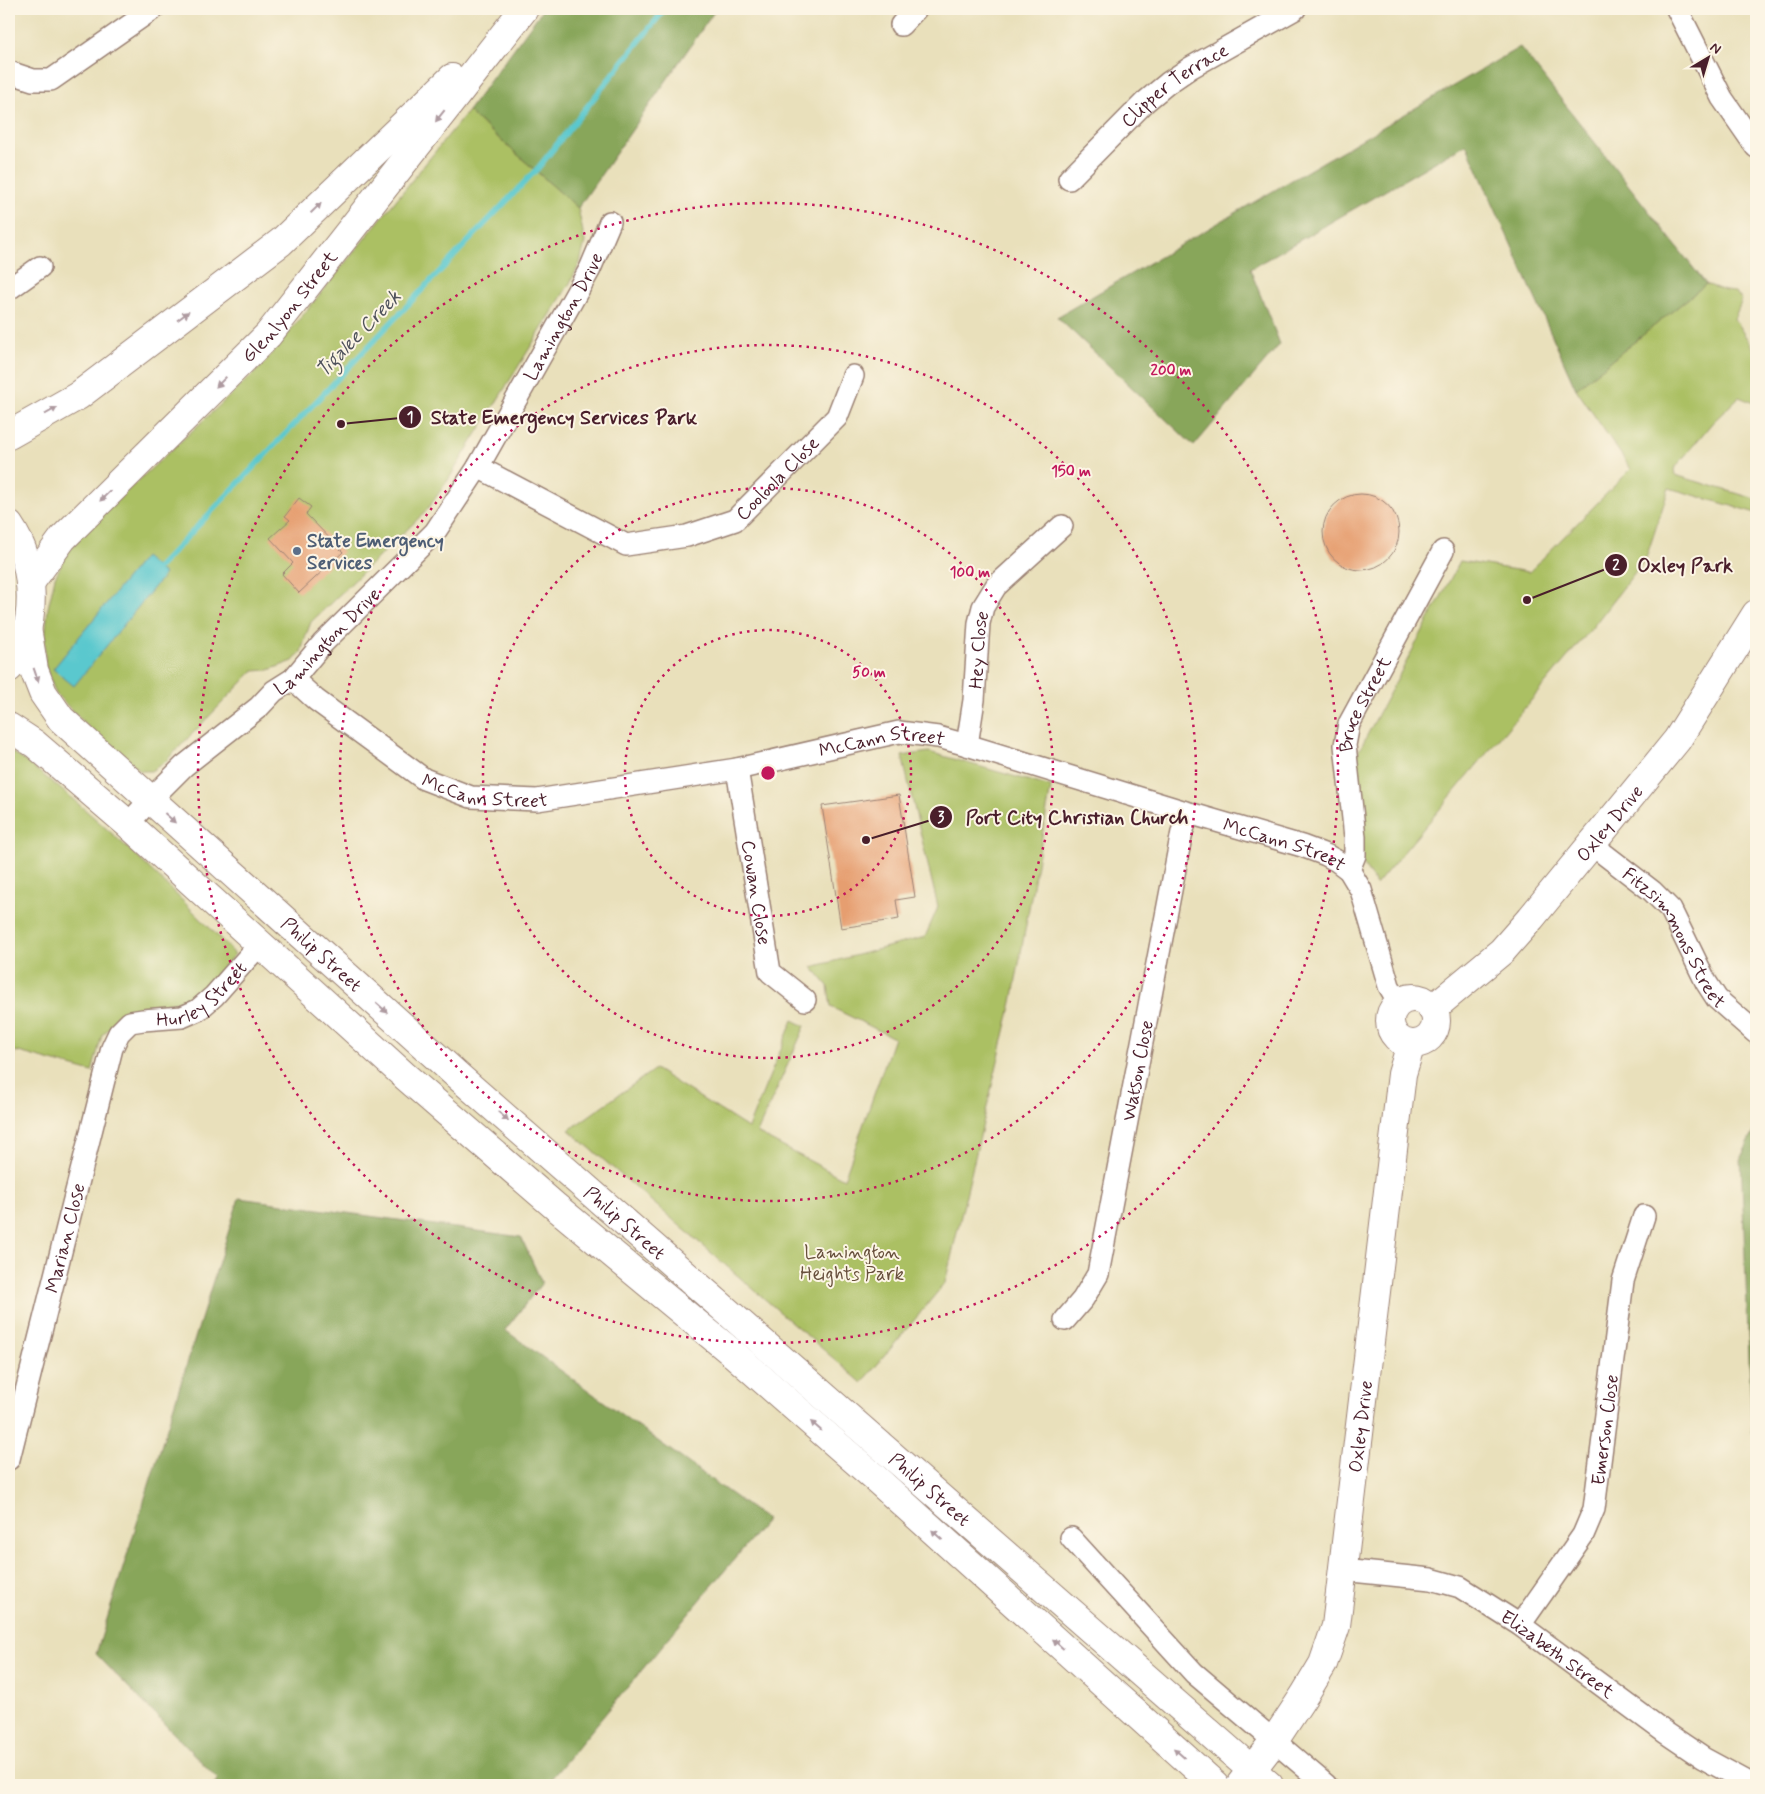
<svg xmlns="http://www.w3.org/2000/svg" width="1765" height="1794" font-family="Mynerve,sans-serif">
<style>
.green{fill:#abc064;stroke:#7a7048}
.forest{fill:#88a65a;stroke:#696242}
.water{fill:#5ac8ce;stroke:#52747c}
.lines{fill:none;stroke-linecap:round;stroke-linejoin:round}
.stream{stroke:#5ac8ce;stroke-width:5.5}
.building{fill:#e69e6f}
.street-casing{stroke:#9a8073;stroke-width:24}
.secondary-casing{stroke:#9a8073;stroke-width:30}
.primary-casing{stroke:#9a8073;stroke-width:30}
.street{stroke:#fff;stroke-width:21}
.secondary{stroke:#fff;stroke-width:28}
.primary{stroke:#fff;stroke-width:28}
.oneway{fill:#ae9aa0}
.ring{fill:none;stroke:#c2185b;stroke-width:2.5;stroke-dasharray:2.5 5}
.service-dot{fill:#5c6f8a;stroke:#fcf5e5;stroke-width:2}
.labels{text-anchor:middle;stroke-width:4;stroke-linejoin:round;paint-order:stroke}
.street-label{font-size:19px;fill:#4a1f2b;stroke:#fcf5e5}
.service-label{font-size:19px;font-weight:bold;fill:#4e5e75;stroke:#fcf5e5;text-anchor:start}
.park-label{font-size:19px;fill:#674f3c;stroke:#fcf5e5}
.water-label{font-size:20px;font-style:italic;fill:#4f525c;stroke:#fcf5e5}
.centre{fill:#c2185b;stroke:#fcf5e5;stroke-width:2.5}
.ring-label{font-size:15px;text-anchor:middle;font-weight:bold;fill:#c2185b;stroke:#fcf5e5;stroke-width:4;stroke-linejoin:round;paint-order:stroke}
.leader{fill:none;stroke:#4a1f2b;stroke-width:2}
.callout-dot{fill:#4a1f2b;stroke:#fcf5e5;stroke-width:2}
.mark-label{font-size:15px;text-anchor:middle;font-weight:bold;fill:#fff}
.callout-label{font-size:20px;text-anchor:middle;font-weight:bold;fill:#4a1f2b;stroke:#fcf5e5;stroke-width:4;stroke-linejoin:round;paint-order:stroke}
</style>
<rect width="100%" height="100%" fill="#fcf5e5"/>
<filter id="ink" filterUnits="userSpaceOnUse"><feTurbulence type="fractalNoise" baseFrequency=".02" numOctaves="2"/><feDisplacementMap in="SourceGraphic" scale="10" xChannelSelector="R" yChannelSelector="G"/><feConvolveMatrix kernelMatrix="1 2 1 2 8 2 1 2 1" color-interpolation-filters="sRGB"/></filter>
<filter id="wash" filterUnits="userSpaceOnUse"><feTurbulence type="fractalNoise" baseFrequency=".0096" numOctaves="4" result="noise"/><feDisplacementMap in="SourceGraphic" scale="20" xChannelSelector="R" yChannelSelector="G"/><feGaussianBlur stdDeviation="1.12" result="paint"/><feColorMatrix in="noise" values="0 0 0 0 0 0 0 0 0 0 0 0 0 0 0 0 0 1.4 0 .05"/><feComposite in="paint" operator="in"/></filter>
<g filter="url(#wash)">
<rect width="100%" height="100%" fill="#e9e0bb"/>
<g class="green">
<path d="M468,111L578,208L585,242L580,263L570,283L448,480L429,507L414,523L311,622L306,635L301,652L293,661L269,670L253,671L165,762L151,771H141L97,736L56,694L45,665V638L48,608L55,577L67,554L85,530L261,367Z"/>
<path d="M1706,284L1725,291L1735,292L1742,300L1734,319L1756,352V404L1739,397L1712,423L1674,469L1675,475L1756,499V513L1669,488L1646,558L1592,628L1376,885L1360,859L1348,771L1460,561L1529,572L1631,469L1576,389Z"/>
<path d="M9,750C53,780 93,816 132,852C167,885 202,919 235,954L205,989L181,1001L131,1009L102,1035L92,1072L15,1051L9,1073Z"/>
<path d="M929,752L1051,787L1012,1002L945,1283L862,1383L569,1130L655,1069L748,1128L793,1020L805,1026L757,1133L844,1179L894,1038L831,1007L828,986L812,967L925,937L938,907L902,756Z"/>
</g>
<g class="forest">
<path d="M543,9H716L578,208L468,111Z"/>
<path d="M1520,47L1706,284L1576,389L1466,144L1250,269L1280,344L1194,446L1057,317Z"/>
<path d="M1756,1128V1437L1752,1433L1741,1157Z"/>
<path d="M239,1198L521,1237L542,1283L505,1330L767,1520L546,1785H213L218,1779L96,1654Z"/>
</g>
<path class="water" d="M144,557L165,574L74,686L53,669Z"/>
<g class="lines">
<path class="stream" d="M153,573L538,168L665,9"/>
</g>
<g id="blocks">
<g class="building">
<circle cx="1361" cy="532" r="38"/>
<path d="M299,498L311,507L306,514L343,552L299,593L282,574L293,563L270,538L290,520L285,516Z"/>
<path d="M899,795L915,897L896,900L899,919L841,928L822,806Z"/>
</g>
</g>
</g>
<g filter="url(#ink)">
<use href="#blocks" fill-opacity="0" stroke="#9a8073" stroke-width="1"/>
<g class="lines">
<defs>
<g id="street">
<path d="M1677,9L1722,98L1756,147"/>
<path d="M901,25L916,9"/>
<path d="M9,72L33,80H51L153,9"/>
<path id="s1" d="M1069,179L1145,102L1168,83L1190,68L1295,9"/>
<path d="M9,289L40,267"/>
<path id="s2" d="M478,467L626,545L687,536L735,520L837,417L853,376"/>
<path id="s3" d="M293,679L316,700L424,779L471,797L537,800L737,769L899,732L938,737L967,745L1189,813L1302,846L1326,855L1337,861L1349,870L1361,890L1389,986L1399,1003"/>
<path id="s4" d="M967,745L974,700L979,623L983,607L996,586L1062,526"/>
<path id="s5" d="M737,769L770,972L805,1000"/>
<path id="s6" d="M128,824L150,800L184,766L259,707L274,691L293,679L323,643L435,532L478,467L590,269L610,222"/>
<path id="s7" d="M1591,844L1652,891L1671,910L1706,982L1717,999L1756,1033"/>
<path id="s8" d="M1349,870L1355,855V837L1345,745L1349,724L1443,551"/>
<path id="s9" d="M1065,1320L1083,1299L1098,1274L1182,832L1189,813"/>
<path id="s10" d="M9,1459L112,1048L119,1033L130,1022L143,1020L182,1017L198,1010L214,996L260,944"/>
<path d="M1071,1538L1194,1673L1326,1785"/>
<path id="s11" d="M1342,1570L1431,1579L1460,1587L1520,1625L1666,1733L1703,1758L1753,1785"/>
<path id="s12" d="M1520,1625L1583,1535L1594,1509L1623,1281L1644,1216"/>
</g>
<g id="secondary">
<path d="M9,435L78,396L281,242L452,78"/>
<path id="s13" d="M30,583L63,538L268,335L524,9"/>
<circle cx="1413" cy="1021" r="23"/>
<path id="s14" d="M1432,1009L1502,951L1531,918L1677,740L1756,614"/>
<path id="s15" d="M1240,1785L1274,1741L1305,1694L1323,1664L1336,1626L1402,1074L1411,1044"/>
</g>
<g id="primary">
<path d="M9,525C37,566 39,627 9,668"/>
<path id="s16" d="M27,628L34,670L43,693L61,719L459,1077L1269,1785"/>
<path d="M9,727L35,744L128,824L406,1077L556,1207L736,1356L874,1477L1215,1785"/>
</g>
</defs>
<use href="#street" class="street-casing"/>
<use href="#secondary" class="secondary-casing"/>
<use href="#primary" class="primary-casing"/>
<use href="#street" class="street"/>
<use href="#secondary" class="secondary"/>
<use href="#primary" class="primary"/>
</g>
<defs><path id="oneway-solid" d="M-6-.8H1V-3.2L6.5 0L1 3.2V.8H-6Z" transform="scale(1.25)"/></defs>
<g class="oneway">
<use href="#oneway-solid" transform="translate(440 116) rotate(128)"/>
<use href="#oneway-solid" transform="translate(316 208) rotate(-44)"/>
<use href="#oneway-solid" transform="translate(183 316) rotate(-37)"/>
<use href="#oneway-solid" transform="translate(221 382) rotate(135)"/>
<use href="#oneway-solid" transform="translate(51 411) rotate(-30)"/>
<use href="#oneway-solid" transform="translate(105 496) rotate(135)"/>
<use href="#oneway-solid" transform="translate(36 675) rotate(71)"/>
<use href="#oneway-solid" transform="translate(170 818) rotate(42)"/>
<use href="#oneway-solid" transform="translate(382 1008) rotate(42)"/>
<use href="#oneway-solid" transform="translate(503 1116) rotate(41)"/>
<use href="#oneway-solid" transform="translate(816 1426) rotate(-139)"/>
<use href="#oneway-solid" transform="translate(937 1535) rotate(-137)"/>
<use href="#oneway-solid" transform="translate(1058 1644) rotate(-138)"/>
<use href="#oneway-solid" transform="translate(1179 1753) rotate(-138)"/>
</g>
</g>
<g class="ring">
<circle cx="768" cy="773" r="143"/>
<circle cx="768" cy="773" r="285"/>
<circle cx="768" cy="773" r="428"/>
<circle cx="768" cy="773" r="570"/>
</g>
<circle class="service-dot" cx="297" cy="551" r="5"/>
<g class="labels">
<g class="street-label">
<text dy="7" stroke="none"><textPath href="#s1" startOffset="142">Clipper Terrace</textPath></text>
<text dy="7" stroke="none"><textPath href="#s13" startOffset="380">Glenlyon Street</textPath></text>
<text dy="7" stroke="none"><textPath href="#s6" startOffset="676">Lamington Drive</textPath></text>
<text dy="7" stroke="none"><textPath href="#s2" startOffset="339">Cooloola Close</textPath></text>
<text dy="7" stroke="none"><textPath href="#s6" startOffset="271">Lamington Drive</textPath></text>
<text dy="7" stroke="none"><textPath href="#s4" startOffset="96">Hey Close</textPath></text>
<text dy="7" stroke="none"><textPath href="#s8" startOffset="172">Bruce Street</textPath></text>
<text dy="7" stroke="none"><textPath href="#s3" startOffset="632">McCann Street</textPath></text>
<text dy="7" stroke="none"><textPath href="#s3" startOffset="228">McCann Street</textPath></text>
<text dy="7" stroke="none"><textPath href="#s14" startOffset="258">Oxley Drive</textPath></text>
<text dy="7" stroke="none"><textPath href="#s3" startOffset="1052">McCann Street</textPath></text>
<text dy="7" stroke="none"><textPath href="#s5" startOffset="125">Cowan Close</textPath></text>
<text dy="7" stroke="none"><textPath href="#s7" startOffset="128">Fitzsimmons Street</textPath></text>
<text dy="7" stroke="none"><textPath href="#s16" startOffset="450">Philip Street</textPath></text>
<text dy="7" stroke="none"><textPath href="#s10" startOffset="536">Hurley Street</textPath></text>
<text dy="7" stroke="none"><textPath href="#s9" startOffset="264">Watson Close</textPath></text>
<text dy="7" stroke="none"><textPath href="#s16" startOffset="855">Philip Street</textPath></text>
<text dy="7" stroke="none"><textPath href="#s10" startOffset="228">Marian Close</textPath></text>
<text dy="7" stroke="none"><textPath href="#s15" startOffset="388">Oxley Drive</textPath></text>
<text dy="7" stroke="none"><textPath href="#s12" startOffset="218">Emerson Close</textPath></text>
<text dy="7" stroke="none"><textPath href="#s16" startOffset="1260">Philip Street</textPath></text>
<text dy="7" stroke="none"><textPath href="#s11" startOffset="238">Elizabeth Street</textPath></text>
</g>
<g class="service-label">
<text x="307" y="547">State Emergency<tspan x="307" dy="22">Services</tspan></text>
</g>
<g class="park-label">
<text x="852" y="1258">Lamington<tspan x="852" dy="22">Heights Park</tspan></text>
</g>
<g class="water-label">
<text transform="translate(358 333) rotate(-46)" y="7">Tigalee Creek</text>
</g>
</g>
<circle cx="768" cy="773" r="8" class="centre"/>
<g class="ring-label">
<text x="1171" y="375">200 m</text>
<text x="1071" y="476">150 m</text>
<text x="970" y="577">100 m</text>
<text x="869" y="677">50 m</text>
</g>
<path class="leader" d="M341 424L410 417M1527 600L1616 565M866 840L941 817"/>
<g class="callout-dot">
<circle cx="341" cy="424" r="5"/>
<circle cx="1527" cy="600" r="5"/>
<circle cx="866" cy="840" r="5"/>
<circle cx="410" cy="417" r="12"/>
<circle cx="1616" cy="565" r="12"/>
<circle cx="941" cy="817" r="12"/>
</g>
<g class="mark-label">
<text x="410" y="422">1</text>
<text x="1616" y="570">2</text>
<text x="941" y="822">3</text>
</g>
<g class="callout-label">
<text x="564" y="424">State Emergency Services Park</text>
<text x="1685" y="572">Oxley Park</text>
<text x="1077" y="824">Port City Christian Church</text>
</g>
<rect width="1765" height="1794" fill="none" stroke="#fcf5e5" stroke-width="30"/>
<g transform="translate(1708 58) rotate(38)" stroke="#fcf5e5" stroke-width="4" paint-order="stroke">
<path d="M0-4L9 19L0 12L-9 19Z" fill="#4a1f2b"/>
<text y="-8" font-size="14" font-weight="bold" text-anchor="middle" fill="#4a1f2b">N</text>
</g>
</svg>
